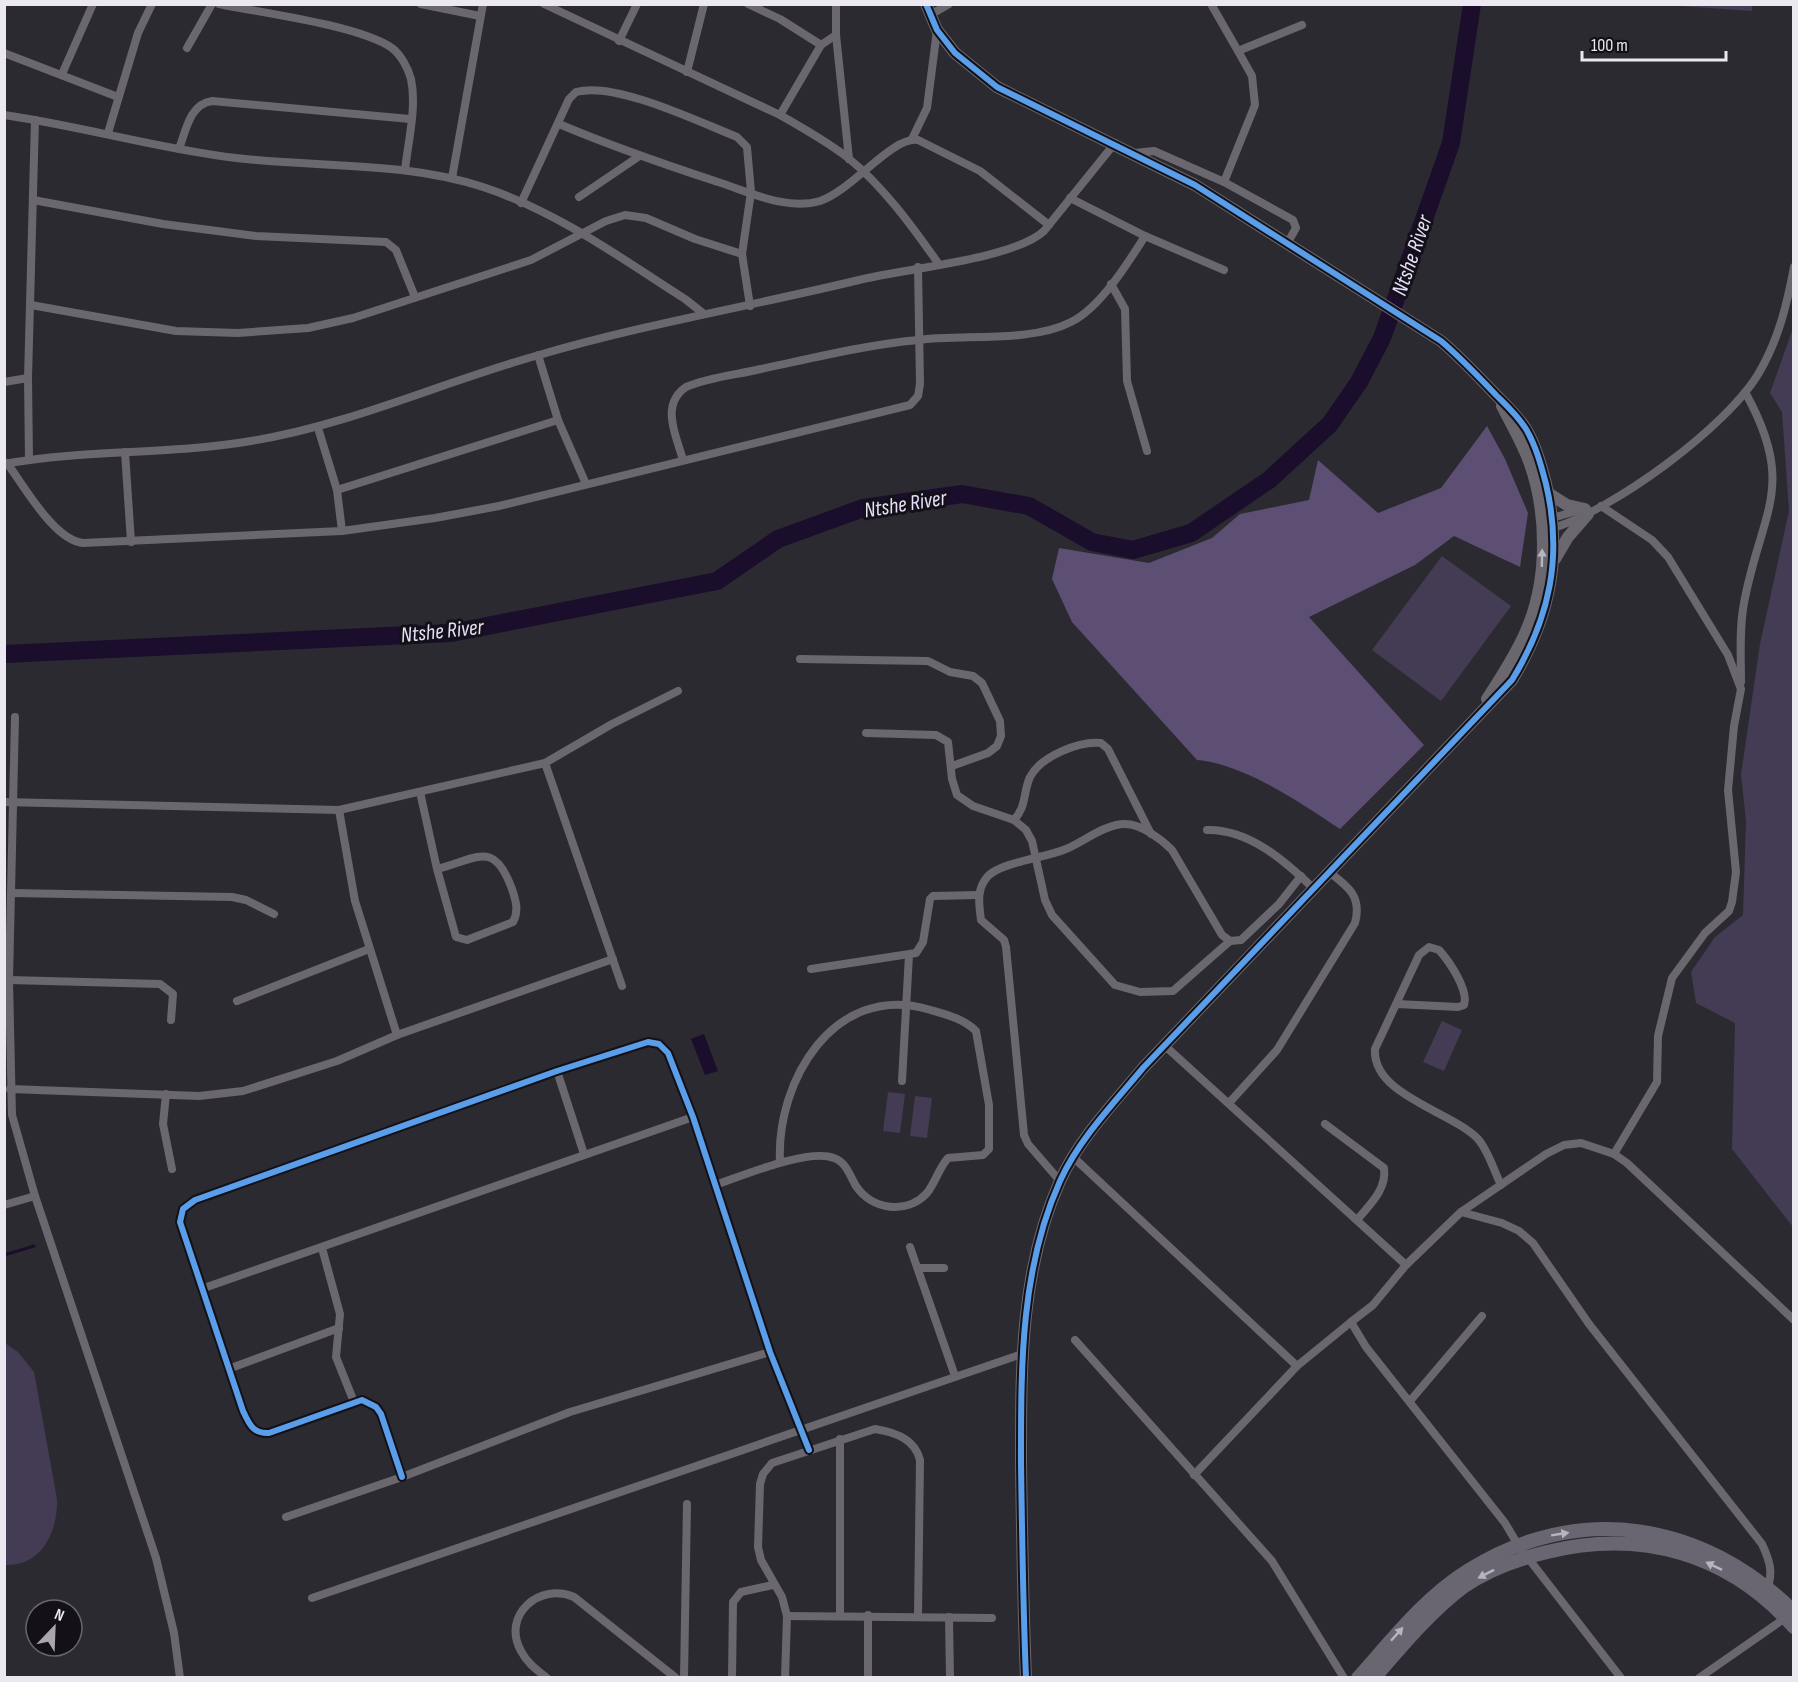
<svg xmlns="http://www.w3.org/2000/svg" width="1798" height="1682" font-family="'Sofia Sans Condensed',sans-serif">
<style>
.green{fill:#443b54}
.forest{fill:#5c4f73}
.water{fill:#1b0d2c}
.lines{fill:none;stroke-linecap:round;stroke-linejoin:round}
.stream{stroke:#1b0d2c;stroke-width:3}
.river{stroke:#1b0d2c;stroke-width:18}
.street{stroke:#6a686e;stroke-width:8}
.secondary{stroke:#6a686e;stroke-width:12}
.primary{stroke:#696671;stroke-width:14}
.cycleway-casing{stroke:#131117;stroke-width:10}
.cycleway{stroke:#5a9eea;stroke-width:6}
.oneway{fill:#b7b5bd}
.oneway2{fill:#b7b4be}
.labels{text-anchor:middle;stroke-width:6;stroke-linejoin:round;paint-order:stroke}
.water-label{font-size:22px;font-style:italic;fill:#e7def9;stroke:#131117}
</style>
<rect width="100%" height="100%" fill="#2c2a31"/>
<g class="green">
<path d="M1666,5V4L1752,5V11Z"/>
<path d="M1793,328V1227L1732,1149L1735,1023L1696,1003L1691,972L1715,937L1743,915L1746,821L1741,775L1760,644L1789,511L1782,412L1770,393Z"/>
<path d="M1442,556L1511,606L1441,701L1372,650Z"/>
<path d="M1442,1021L1462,1030L1444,1071L1423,1062Z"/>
<path d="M888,1092L905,1094L900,1133L883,1131Z"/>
<path d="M915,1096L932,1098L927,1138L910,1136Z"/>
<path d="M5,1343L18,1352L34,1372L57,1499C58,1531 42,1567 4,1565Z"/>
</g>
<path class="forest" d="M1487,426L1505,459L1528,513L1520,567L1454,536L1415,565L1309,617L1424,745L1340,829C1301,803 1244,764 1197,760L1072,622L1052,579L1059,548L1149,563L1212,538L1240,514L1309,500L1318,460L1378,513L1441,488Z"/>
<path class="water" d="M704,1034L718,1071L705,1075L691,1039Z"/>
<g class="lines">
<path class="stream" d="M4,1255L34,1246"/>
<path class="river" d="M4,654L451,633L717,581L778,539L863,508L962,494L1029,506L1092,542L1133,550L1191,533L1269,480L1330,424L1359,382L1382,338L1451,143L1472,4"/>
<g class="street">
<path d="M219,4C262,13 358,25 392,48C401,55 408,68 411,79C417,107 408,142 405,170"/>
<path d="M421,4L480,16"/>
<path d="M544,4L780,115C803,128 826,141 847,157C883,186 912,226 938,263"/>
<path d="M748,4L780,19L821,45"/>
<path d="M836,4V35L849,159"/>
<path d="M1211,4L1238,51L1302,25"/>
<path d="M930,15L949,4"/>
<path d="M619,41L637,4"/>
<path d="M187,48L212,4"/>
<path d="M1238,51L1252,76L1255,105L1224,182L1293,220L1296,228L1288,242"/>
<path d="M4,53L118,97"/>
<path d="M687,72L704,4"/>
<path d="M62,74L93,4"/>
<path d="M4,115C82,126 158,149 236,158C319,168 404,161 483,187C556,211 621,258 685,299L704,314"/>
<path d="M780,115L821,45L836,35"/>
<path d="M559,124C611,146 663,164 718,182C749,192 787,211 820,201C853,190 892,136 918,140L980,171L1049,225"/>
<path d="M108,133L138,33L152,4"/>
<path d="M912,139L927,108L937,30"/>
<path d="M179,149C186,130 190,104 212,101L410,119"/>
<path d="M1135,153L1154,151L1224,182"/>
<path d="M452,178L483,4"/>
<path d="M579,197L638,157"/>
<path d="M1070,198L1145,236L1224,270"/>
<path d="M33,200L163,224L256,236L386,242L396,250L415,297"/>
<path d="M521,203L569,99L576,92C615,81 699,122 737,137L747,147L751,192L742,254L750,306"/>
<path d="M1111,284L1125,309L1127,381L1147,451"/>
<path d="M31,305L176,331L238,333L308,328L353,318L531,260L606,221L625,215L646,218L695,239L742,254"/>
<path d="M538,355L558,420L586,484"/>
<path d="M4,382L28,378"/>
<path d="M318,428L337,490L342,531"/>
<path d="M125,452L131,542"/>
<path d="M29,460L28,378L35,120"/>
<path d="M683,460C676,435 660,405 686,387C709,377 736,375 761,369C813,358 865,345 918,340C964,334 1030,343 1071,322C1100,308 1128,263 1145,236"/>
<path d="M7,463C24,486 54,540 83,543L342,531L435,518L499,506L910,405L918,396L920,384L918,267"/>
<path d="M4,464C85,449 170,455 251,441C350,425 442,382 539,355C644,324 752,306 859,280C903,269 1014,259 1044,231L1115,143"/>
<path d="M337,490L558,420"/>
<path d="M1601,506L1652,540L1668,557L1728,655L1741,689L1734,726L1728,790L1736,872L1732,902L1729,911L1705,933L1672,978L1658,1036L1657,1082L1614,1154"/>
<path d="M1549,519L1583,509"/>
<path d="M1550,529C1611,512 1729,426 1760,371C1779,338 1787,304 1794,267"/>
<path d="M800,659L928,661L950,672L973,676L982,683L1000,721L1001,736L997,746L988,753L952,766"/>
<path d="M1741,682C1741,656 1739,629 1744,603C1761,511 1798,487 1745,392"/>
<path d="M15,717L9,980L12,1115L35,1196L156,1558L174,1633L180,1678"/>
<path d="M866,733L936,735L948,742L952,779L957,795L973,806L1014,820L1026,830L1032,841L1045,900L1052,915L1115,985L1140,992L1173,991L1230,941"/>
<path d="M545,763L622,986"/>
<path d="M420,792L437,869L456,937L467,940L513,922C519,911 516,901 512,889C494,840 479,858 437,869"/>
<path d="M4,802L339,810L545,763L612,724L678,691"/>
<path d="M339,810L355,901L397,1035"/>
<path d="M1014,820C1027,806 1023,792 1030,777C1041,756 1079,741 1101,743L1108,749L1151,834"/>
<path d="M1207,830C1249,829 1285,861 1314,889"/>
<path d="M11,893L232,897L246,900L274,914"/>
<path d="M811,969L916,953L923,942L930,899L933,896L978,895"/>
<path d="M9,980L160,984L173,994L171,1020"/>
<path d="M237,1001L369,949"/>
<path d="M1397,1004L1458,1007L1464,1005C1469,990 1449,961 1439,950L1429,947L1419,955L1375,1049C1372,1095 1451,1111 1478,1139C1488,1150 1494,1171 1501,1185"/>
<path d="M1164,1045L1406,1265L1373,1305L1351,1322L1366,1347L1505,1523L1518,1545L1621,1678"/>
<path d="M557,1071L584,1154"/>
<path d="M902,1081L909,955"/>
<path d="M10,1089L199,1096L243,1091L337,1061L397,1035L613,959"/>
<path d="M166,1094L163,1124L172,1169"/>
<path d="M1229,1103L1277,1050L1355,923C1362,897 1349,887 1329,872"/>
<path d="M1325,1124L1384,1168C1387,1190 1369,1205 1357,1220"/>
<path d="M1073,1157L1297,1366"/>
<path d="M1060,1181L1028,1144L1024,1135L1006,947L1004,940L981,920C979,904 976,889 988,876C1002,862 1045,858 1066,849C1083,842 1105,824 1125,824C1141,824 1161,839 1172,850L1222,935L1230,941L1241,940L1279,904L1301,876"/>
<path d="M715,1185C742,1176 808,1148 834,1158C846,1162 850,1176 856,1186C872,1210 907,1215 927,1193C935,1183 939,1168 948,1158L983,1155L989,1149V1105L976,1031C963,1018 944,1014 927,1009C834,983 776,1081 780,1162"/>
<path d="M4,1205L35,1196"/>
<path d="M1461,1212L1502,1223L1519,1231L1533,1243L1589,1324L1762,1544C1770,1561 1774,1574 1766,1592"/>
<path d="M910,1247L955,1376"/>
<path d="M322,1248L340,1314L336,1357L354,1402"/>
<path d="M1406,1265L1461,1212L1546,1154L1564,1145L1581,1143L1614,1154L1627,1163L1794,1320"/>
<path d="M918,1268H944"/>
<path d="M204,1288L693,1117"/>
<path d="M1075,1340L1272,1561L1344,1678"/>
<path d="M231,1368L339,1328"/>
<path d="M1410,1401L1482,1316"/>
<path d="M1194,1475L1297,1366L1351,1322"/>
<path d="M402,1477L381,1414L376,1407L362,1400L269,1433C253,1434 249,1424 243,1411L180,1222L183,1209L195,1200L557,1071L648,1042L659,1044L668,1053L693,1117L770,1352L809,1450"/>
<path d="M286,1517L402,1477L570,1412L770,1352"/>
<path d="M312,1598L1022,1354"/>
<path d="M840,1615V1439"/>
<path d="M787,1616L992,1618"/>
<path d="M949,1617L950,1678"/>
<path d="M547,1678C537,1670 527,1663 521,1651C501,1615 540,1582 574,1597L676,1678"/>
<path d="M684,1678L687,1504"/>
<path d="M732,1678L733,1602L741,1592L773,1585"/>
<path d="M785,1678L787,1616L782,1597L761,1560L758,1547L760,1484L763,1474L772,1463L875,1429C895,1432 915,1439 920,1460L918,1616"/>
<path d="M868,1678V1615"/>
<path d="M1699,1678L1788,1616"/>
</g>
<g class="secondary">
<path d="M926,4L937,30L955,53L997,87L1195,185L1441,341C1461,358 1478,376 1496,395C1507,406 1517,415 1526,429C1536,446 1541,465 1546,484C1563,556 1550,618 1512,680L1143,1068C1114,1103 1079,1139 1060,1181C1020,1270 1021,1368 1021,1463C1022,1535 1023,1606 1026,1678"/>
<path d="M1548,493L1567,505L1585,509"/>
<path d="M1555,559L1568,537L1588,514"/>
<path d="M1487,699C1501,677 1516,655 1526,631C1549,579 1548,509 1527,456C1520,439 1511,423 1502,406"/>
</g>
<g class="primary">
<path d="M1358,1678C1392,1640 1425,1597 1469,1570C1579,1501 1704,1522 1794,1612"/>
<path d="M1374,1678C1402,1646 1429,1613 1463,1587C1488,1570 1518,1559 1547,1552C1641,1529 1728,1553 1794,1627"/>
</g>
<defs>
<g id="cycleway">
<path d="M926,4L937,30L955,53L997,87L1195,185L1441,341C1461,358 1478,376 1496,395C1507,406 1517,415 1526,429C1536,446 1541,465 1546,484C1563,556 1550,618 1512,680L1143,1068C1114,1103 1079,1139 1060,1181C1020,1270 1021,1368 1021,1463C1022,1535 1023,1606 1026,1678"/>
<path d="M402,1477L381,1414L376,1407L362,1400L269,1433C253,1434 249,1424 243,1411L180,1222L183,1209L195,1200L557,1071L648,1042L659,1044L668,1053L693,1117L770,1352L809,1450"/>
</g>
</defs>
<use href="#cycleway" class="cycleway-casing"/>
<use href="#cycleway" class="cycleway"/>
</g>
<defs><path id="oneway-solid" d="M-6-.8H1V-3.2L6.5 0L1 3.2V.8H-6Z" transform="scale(1.5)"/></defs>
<use class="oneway" href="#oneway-solid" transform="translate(1542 558) rotate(-89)"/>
<g class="oneway2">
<use href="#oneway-solid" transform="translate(1560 1534) rotate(-9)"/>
<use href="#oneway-solid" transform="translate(1714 1566) rotate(-154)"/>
<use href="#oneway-solid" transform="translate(1486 1574) rotate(153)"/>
<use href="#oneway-solid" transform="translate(1397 1634) rotate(-48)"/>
</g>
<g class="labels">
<g class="water-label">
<text transform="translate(1411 255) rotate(-71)" y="8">Ntshe River</text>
<text transform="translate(905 503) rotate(-9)" y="8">Ntshe River</text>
<text transform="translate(442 630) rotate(-6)" y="8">Ntshe River</text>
</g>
</g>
<rect width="1798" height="1682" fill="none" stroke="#ebe8f1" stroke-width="12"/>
<g transform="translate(54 1628) rotate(23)"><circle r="28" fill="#131117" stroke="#69676e" stroke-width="1.5"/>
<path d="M0-4.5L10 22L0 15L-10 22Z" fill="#a8a6ae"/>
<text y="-9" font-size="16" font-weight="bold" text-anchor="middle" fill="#ebe8f1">N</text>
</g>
<path d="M1582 51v9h144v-9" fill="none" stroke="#ebe8f1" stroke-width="3"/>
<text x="1591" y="51" font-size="18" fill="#ebe8f1" stroke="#131117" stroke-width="4.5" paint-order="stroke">100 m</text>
</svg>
